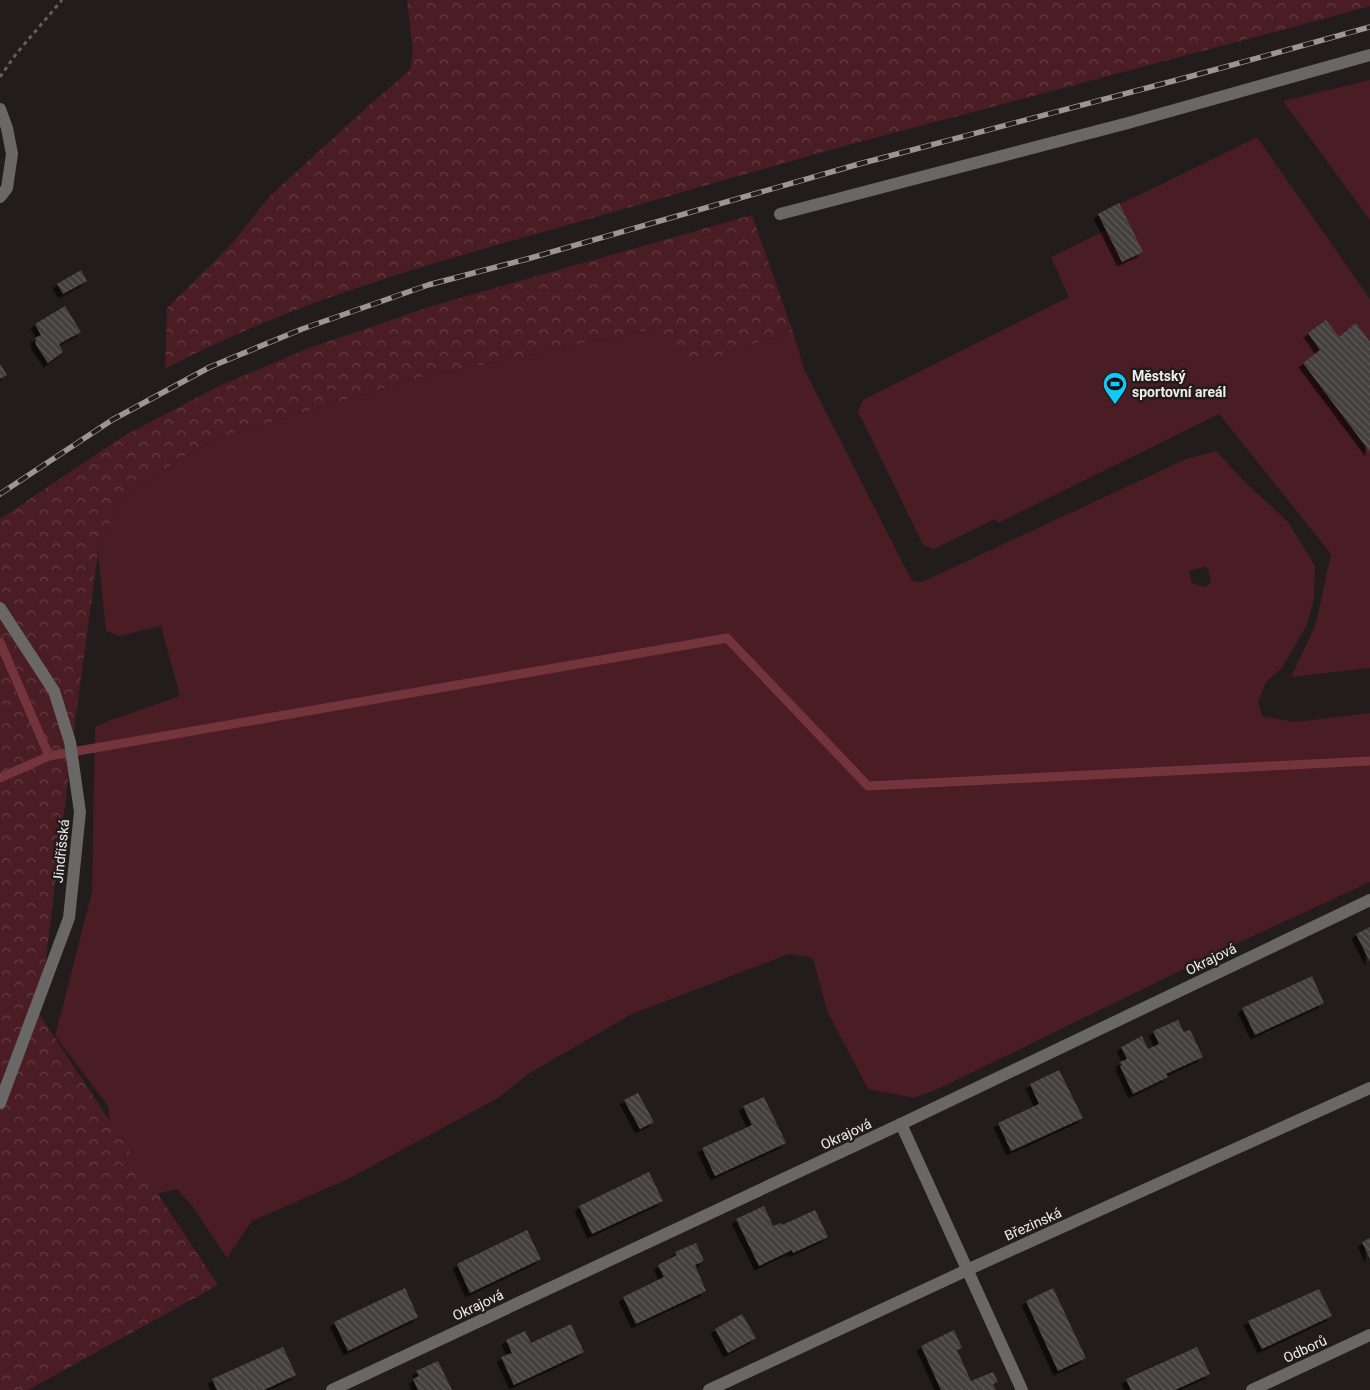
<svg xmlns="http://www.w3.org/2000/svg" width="1370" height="1390" font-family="Roboto,sans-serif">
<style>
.green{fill:#4a1c23;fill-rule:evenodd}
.forest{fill:url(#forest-crowns)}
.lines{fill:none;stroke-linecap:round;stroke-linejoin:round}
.stream{stroke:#73343c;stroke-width:9}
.building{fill:url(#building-back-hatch);filter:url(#shadow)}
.path{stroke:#645e5f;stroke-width:3;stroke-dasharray:4 4;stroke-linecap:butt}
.minor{stroke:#6a6767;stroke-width:12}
.rail-casing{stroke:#9a9596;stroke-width:5.5}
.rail{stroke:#221c1d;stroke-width:4;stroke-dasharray:11;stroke-linecap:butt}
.labels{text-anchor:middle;stroke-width:5;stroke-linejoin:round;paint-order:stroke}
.poi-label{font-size:14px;font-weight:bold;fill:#f0ebec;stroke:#221c1d;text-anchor:start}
.street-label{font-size:14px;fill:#f0ebec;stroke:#221c1d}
</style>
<defs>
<pattern id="forest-crowns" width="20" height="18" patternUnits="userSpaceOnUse" patternTransform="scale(1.25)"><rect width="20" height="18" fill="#4a1c23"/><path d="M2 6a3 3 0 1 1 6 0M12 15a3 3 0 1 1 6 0" fill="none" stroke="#643d43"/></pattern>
<pattern id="building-back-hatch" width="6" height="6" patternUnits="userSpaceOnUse" patternTransform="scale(1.25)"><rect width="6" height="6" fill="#453f3f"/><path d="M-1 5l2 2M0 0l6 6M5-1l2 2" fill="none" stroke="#605b5b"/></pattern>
<filter id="shadow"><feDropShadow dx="-4.5" dy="4.5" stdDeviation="0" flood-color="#0009"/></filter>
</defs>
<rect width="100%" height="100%" fill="#221c1d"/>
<g class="green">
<path d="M1370,80V220L1283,101Z"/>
<path d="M1257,137L1370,299V668L1291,677L1316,624L1331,554L1219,414L998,523L995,519L934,549L923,545L858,411L863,400L1069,297L1051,257L1106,230L1098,214L1160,185Z"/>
<path d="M653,329L746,346L793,332L804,369L912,581L922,582L1186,459L1216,451L1245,482L1288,522L1315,566L1314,599L1306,627L1282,668L1266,682L1258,702L1262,716L1295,722L1370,713V882L1225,949L940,1088L914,1098L868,1089L827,1011L813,958L789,954L632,1014L528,1074L498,1098L348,1179L252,1221L227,1258L193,1207L177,1189L142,1197L116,1168L108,1106L55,1036L92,892L95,727L108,721L180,696L161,626L120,636L106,631L98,552L119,501L160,472L194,451L225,436L418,378ZM1204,567L1208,568L1211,583L1204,587L1192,583L1189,571Z"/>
</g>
<g class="forest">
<path d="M407,0H1370V6C1199,53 1027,97 856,143C779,164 702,187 624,209C469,254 309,292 165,369L167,308L229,247L270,196L285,182L374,101L410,70L413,51Z"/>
<path d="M752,215L793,332L746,346L694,366L653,329L418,378L225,436L194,451L160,472L119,501L98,552L76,716L39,1014L218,1285L28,1390H0V519L122,437L219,386L309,348L435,305Z"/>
</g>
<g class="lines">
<g class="stream">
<path d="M0,642L49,756L727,638L868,786L1370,761"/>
<path d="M0,778L49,756"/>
</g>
</g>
<g class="building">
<path d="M1119,203L1143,252L1122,262L1098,214Z"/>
<path d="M81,270L87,281L63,294L57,284Z"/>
<path d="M65,306L81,332L59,344L63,352L48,363L36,345L35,338L41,335L35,324Z"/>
<path d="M1326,320L1339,337L1356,323L1370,342V452L1303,363L1320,350L1308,333Z"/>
<path d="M0,364L7,375L0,379Z"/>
<path d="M1370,927V962L1356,934Z"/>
<path d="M1312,976L1324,1003L1255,1035L1242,1008Z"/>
<path d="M1178,1020L1184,1032L1190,1030L1203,1057L1166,1074L1168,1077L1133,1094L1120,1066L1122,1065L1120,1062L1127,1059L1121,1047L1142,1036L1148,1049L1159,1044L1153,1031Z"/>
<path d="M1059,1070L1083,1118L1011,1151L998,1123L1039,1104L1030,1084Z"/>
<path d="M638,1093L654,1122L640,1129L624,1100Z"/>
<path d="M764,1097L786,1143L715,1176L702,1148L752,1125L743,1106Z"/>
<path d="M649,1172L663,1201L592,1234L579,1206Z"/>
<path d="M764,1206L773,1226L781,1223L782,1225L815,1210L828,1237L793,1253L792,1250L759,1266L736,1219Z"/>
<path d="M527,1230L541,1259L470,1293L457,1264Z"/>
<path d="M1370,1238V1259L1362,1242Z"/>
<path d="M696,1243L704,1261L695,1265L706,1291L636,1324L623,1297L664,1277L658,1265L677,1255L675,1252Z"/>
<path d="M405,1288L418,1317L348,1351L334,1322Z"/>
<path d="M1053,1288L1086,1358L1058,1371L1026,1301Z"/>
<path d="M1319,1289L1332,1316L1262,1349L1248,1321Z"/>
<path d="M742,1314L756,1338L728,1353L715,1329Z"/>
<path d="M571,1324L584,1352L514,1385L501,1357L512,1353L506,1340L525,1331L531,1343Z"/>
<path d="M954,1330L962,1348L957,1350L971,1381L993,1372L998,1382L993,1384L996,1390H941L921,1346Z"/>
<path d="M283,1347L296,1375L264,1390H217L212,1379Z"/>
<path d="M1197,1347L1210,1374L1175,1390H1131L1126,1379Z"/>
<path d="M438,1361L452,1390H418L413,1379L419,1376L416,1371Z"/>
</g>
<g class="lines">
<path class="path" d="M0,77L16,54L62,0"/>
<g class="minor">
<path d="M0,109L7,128L12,154L7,188L0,197"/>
<path d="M780,214L1128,123L1370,55"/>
<path d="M0,608L54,691L70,742L80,812L69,918L0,1103"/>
<path d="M901,1124L1022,1390"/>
<path d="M332,1390L901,1124L1370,900"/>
<path d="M709,1390L967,1270L1370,1088"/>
<path d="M1252,1390L1370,1335"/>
</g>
<defs>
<path id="rail" d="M0,494L112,420L210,367L302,329L428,285L527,259L859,164L1192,76L1370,27"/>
</defs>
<use href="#rail" class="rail-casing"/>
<use href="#rail" class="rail"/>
</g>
<defs>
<symbol id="stadium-pin" viewBox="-11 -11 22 30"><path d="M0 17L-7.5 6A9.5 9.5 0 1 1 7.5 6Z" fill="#0fcafa" stroke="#221c1d"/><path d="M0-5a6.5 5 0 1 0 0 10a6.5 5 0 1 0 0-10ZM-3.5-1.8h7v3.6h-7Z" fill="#111"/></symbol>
</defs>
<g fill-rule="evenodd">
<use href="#stadium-pin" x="1101" y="370" width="28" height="38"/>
</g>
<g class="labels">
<g class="poi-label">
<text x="1132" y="381">Městský<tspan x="1132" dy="16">sportovní areál</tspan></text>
</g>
<g class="street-label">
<text transform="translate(61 851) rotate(-84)" y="5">Jindřišská</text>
<text transform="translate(1211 959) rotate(-26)" y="5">Okrajová</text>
<text transform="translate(846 1134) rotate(-25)" y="5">Okrajová</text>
<text transform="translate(1033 1224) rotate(-24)" y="5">Březinská</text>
<text transform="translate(478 1305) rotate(-25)" y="5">Okrajová</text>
<text transform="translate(1305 1349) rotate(-25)" y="5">Odborů</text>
</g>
</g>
</svg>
